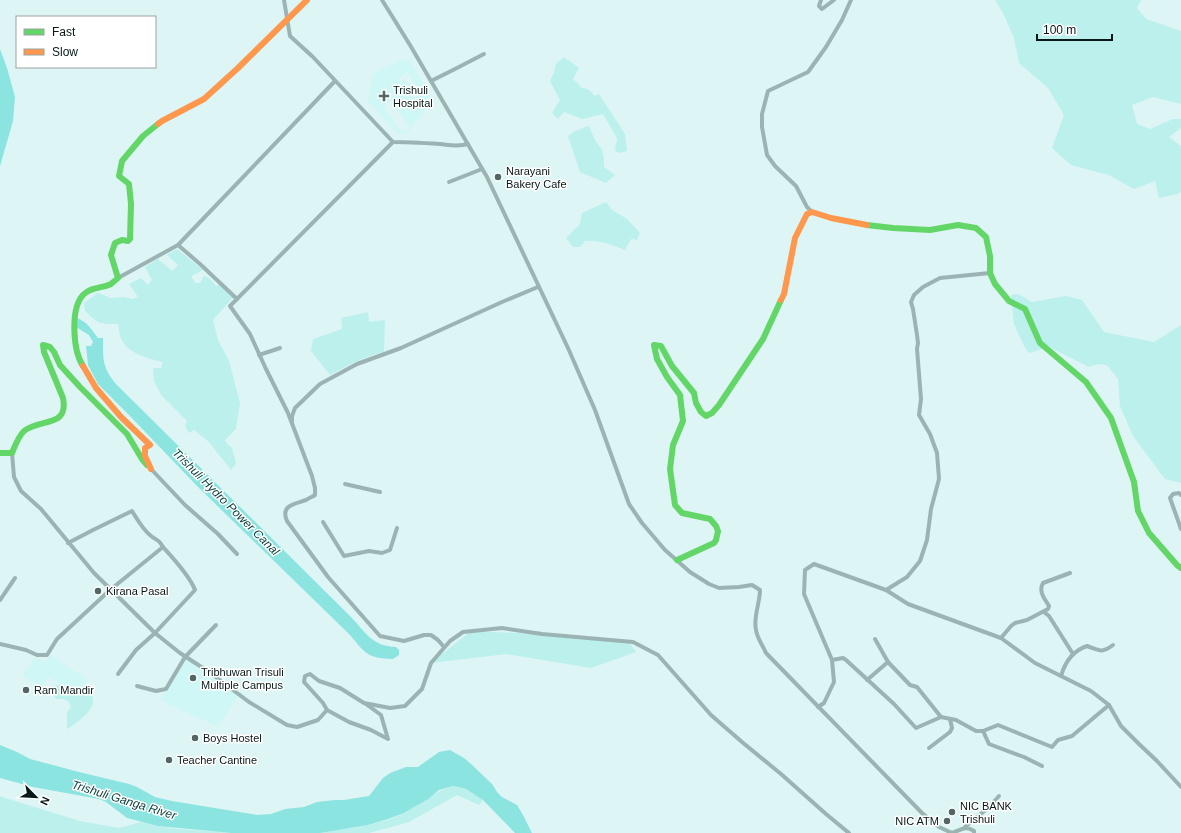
<svg xmlns="http://www.w3.org/2000/svg" width="1181" height="833" font-family="Helvetica,sans-serif">
<style>
.built{fill:#cff7f5;fill-rule:evenodd}
.green{fill:#bbf0ed}
.water{fill:#8ce4e0}
.lines{fill:none;stroke-linecap:round;stroke-linejoin:round}
.street{stroke:#9bb4b3;stroke-width:4}
.fast{stroke:#63d668;stroke-width:6}
.slow{stroke:#ff974d;stroke-width:6}
.poi-dot{fill:#536564;stroke:#fff;stroke-width:1.5}
.labels{text-anchor:middle;stroke-width:3;stroke-linejoin:round;paint-order:stroke}
.poi-label{font-size:11px;fill:#081817;stroke:#fff;text-anchor:start}
.water-label{font-size:12px;font-style:italic;fill:#053d3b;stroke:#fff}
</style>
<rect width="100%" height="100%" fill="#ddf5f4"/>
<g class="built">
<path d="M409,60L431,98L422,115L406,134H398L368,101L373,74L399,61ZM407,72L421,92L413,98L410,95L414,91L405,79L400,83L398,79ZM391,101L410,127L402,133L383,107Z"/>
<path d="M50,655L87,679L82,691L68,688L48,677L42,687L23,676L33,658L44,661L47,660Z"/>
<path d="M186,659L238,696L218,727L160,700Z"/>
</g>
<g class="green">
<path d="M995,0H1141L1137,8L1146,19L1181,31V104L1153,97L1132,105L1137,124L1150,129L1173,119H1181V128L1169,137L1181,146V192L1178,194L1159,198L1155,181L1134,189L1109,175L1071,165L1052,148L1064,115L1048,88L1019,63L1014,38L1003,13Z"/>
<path d="M564,57L579,68L573,79L582,88L588,89L595,96L599,94L625,134L627,151L619,153L615,150L617,138L603,114L582,119L564,112L558,119L552,113L560,100L550,81L554,72L556,64Z"/>
<path d="M589,126L595,140L602,150L604,159V167L615,175L606,183L580,172L568,136L575,131Z"/>
<path d="M606,202L612,210L627,219L640,233L637,240L631,239L625,250C612,245 599,240 585,241L580,247H573L566,238L580,224L582,213Z"/>
<path d="M177,249L203,270L191,276L195,283H200L204,276L210,279L216,286L220,284L233,297L213,320L218,340L229,361L240,403L236,429L225,440L227,444L232,448L236,463L231,470L209,442L194,430L189,433L185,426L187,421L162,396L154,381L153,368H161L163,362C149,359 129,354 122,340C119,335 119,329 118,324C98,324 99,324 85,311L84,303L98,293L111,298L124,297L132,299L138,297L129,284L141,278L148,285L152,280L145,267L158,259L172,271L178,265L167,255Z"/>
<path d="M1018,294L1032,302L1066,296L1082,300L1104,332L1154,342L1181,325V483L1165,479L1133,436L1120,406L1118,379L1107,365L1098,364L1089,367L1049,347L1029,353L1024,346L1014,324L1011,295Z"/>
<path d="M368,312L369,322L385,320L384,352C365,356 347,366 330,375L311,351L313,339L342,329L341,318Z"/>
<path d="M471,631L542,634L628,641L636,652L591,668L506,654L431,663Z"/>
<path d="M61,684L68,688L91,693C91,693 93,698 93,699C95,710 76,724 67,729V712L71,707L68,701L63,699H56L49,688Z"/>
<path d="M453,786C465,787 474,793 483,800L479,805L457,795L409,822L369,833H320C348,828 378,826 404,813C421,804 435,791 453,786Z"/>
<path d="M0,796L5,798L80,821L119,828L141,822L158,826L179,829L231,833H0Z"/>
</g>
<g class="water">
<path d="M0,49L7,68L15,97L13,121L0,166Z"/>
<path d="M76,318C87,321 91,329 98,338H103C103,360 102,367 117,385L351,617C366,633 372,646 396,647L399,650V655L393,659C367,658 366,654 350,635L199,488L129,415L98,384L88,365L86,346H91L93,342L89,335L76,327Z"/>
<path d="M0,745L17,752L30,759L79,772L129,784L137,787L155,797L172,801L257,815L271,814L285,809L304,807L317,802L335,800H344L369,796L383,778L390,773L406,767H418L439,752L450,750L464,758L470,763L492,784L497,792L502,797L517,805L523,815L532,833H515L483,800L466,789L459,787L453,786L439,790L428,799L404,813L388,819L368,825L320,833H231L158,826L127,818L106,802L99,799L33,787L0,778Z"/>
</g>
<g class="lines">
<g class="street">
<path d="M284,0L290,36L313,57L393,142C408,142 424,143 440,144C450,145 458,147 468,144"/>
<path d="M382,0L410,45L487,177L568,348L595,410L629,504L642,523L665,550L690,572L709,584L719,588L739,587L752,585L760,590C760,603 753,617 756,630C757,638 763,646 766,653L922,813L939,827L952,833C961,830 965,825 974,831V833"/>
<path d="M821,0L819,6L822,9L834,0"/>
<path d="M431,81L455,69L484,54"/>
<path d="M393,142L230,306L250,334L266,369L288,413L312,476L315,488V495C312,497 309,498 306,500C295,504 280,505 287,521L328,577L380,636L404,641L424,635H431L438,640L444,647"/>
<path d="M449,182L482,169"/>
<path d="M812,212L807,207L796,186L775,166L767,155L762,127V114L768,91L808,72L826,47L842,20L851,0"/>
<path d="M178,245L335,81"/>
<path d="M118,278L178,245L200,264L237,299"/>
<path d="M259,355L280,348"/>
<path d="M292,421V416L295,408L320,384L357,364L401,348L502,302L538,287"/>
<path d="M12,453L14,477L21,491L41,509L94,573L155,633L180,653L209,672L249,702L287,725L297,727L318,720L327,710L323,703L304,682L305,676L310,674L319,681L340,688L364,703L390,708L405,706L422,689L431,663L450,641L463,632L502,628L542,634L633,642L658,655L711,715L742,742L781,774L826,814L849,833"/>
<path d="M151,469L185,505L218,534L237,554"/>
<path d="M345,484L380,492"/>
<path d="M1181,495L1179,493L1173,494L1170,498L1181,529"/>
<path d="M323,522L344,556L369,551L382,553L390,550L397,528"/>
<path d="M886,590L907,577L920,561L927,540L931,509L939,479L937,453L930,434L919,415L921,399L917,349L918,343L917,335L913,309L911,302L914,295L923,287L940,278L990,273"/>
<path d="M0,600L15,578"/>
<path d="M1044,612L1049,616L1073,654"/>
<path d="M1001,638L1011,626L1015,623L1027,620L1048,609L1049,606C1045,599 1038,592 1043,583L1070,573"/>
<path d="M875,639L888,662"/>
<path d="M0,644L26,650L37,655H47L57,639L110,590L163,547C158,538 157,541 151,536C143,530 137,519 132,511L93,530L68,543"/>
<path d="M832,660L843,658L846,660L894,704L916,728L941,717L956,720L976,731H983L998,725L1052,747L1058,740L1072,736L1109,705"/>
<path d="M118,674L136,650L155,633L195,590C190,576 173,558 163,547"/>
<path d="M1061,676C1065,662 1072,651 1087,646C1099,650 1101,654 1113,645"/>
<path d="M867,680L888,662L910,685L917,687L941,717"/>
<path d="M137,686L156,691L166,689L185,657L216,625"/>
<path d="M818,707L824,703L834,682L832,660L804,594L805,570L814,564L886,590L908,604L1001,638L1035,663L1091,691L1109,705L1121,726L1139,744L1157,761L1181,787"/>
<path d="M327,710L349,722L371,730L388,739L381,715L366,704"/>
<path d="M983,731L989,744L1024,757L1042,766"/>
<path d="M929,748L950,732L952,728L950,719"/>
<path d="M965,827L988,808L999,796"/>
</g>
<g class="fast">
<path d="M867,225L893,228L930,230L958,225L976,228L986,237L990,256V273L995,284L1009,301L1025,309L1040,343L1086,382L1111,418L1134,482L1138,511L1149,533L1177,565L1181,568"/>
<path d="M83,366C73,351 70,309 83,295C92,286 101,289 111,284C113,282 116,280 118,278L111,255L115,243L122,240L128,241L130,239L131,204L129,184L119,176L122,161L143,136L158,124"/>
<path d="M0,453H12C15,446 18,437 24,431C40,418 69,428 63,398L44,352L43,345L50,347L54,352L60,365L80,387L127,434L142,459L147,465"/>
<path d="M677,560L714,543L716,540L718,531L716,526L710,519L682,513L675,505L670,469L673,445L683,421L680,395L667,377L657,359L654,345L661,346L672,366L694,393L696,403L701,412L706,416L712,413L719,405L763,339L781,300"/>
</g>
<g class="slow">
<path d="M158,124L162,121L204,99L238,68L307,0"/>
<path d="M781,300L784,294L795,238L807,214L812,212L831,218L867,225"/>
<path d="M83,366L96,388L121,417L150,445L145,448V456L151,469"/>
</g>
</g>
<g class="poi-dot">
<path d="M382 90h4v4h4v4h-4v4h-4v-4h-4v-4h4z"/>
<circle cx="498" cy="177" r="4"/>
<circle cx="98" cy="591" r="4"/>
<circle cx="193" cy="678" r="4"/>
<circle cx="26" cy="690" r="4"/>
<circle cx="195" cy="738" r="4"/>
<circle cx="169" cy="760" r="4"/>
<circle cx="952" cy="812" r="4"/>
<circle cx="947" cy="821" r="4"/>
</g>
<g class="labels">
<g class="poi-label">
<text x="393" y="94">Trishuli<tspan x="393" dy="13">Hospital</tspan></text>
<text x="506" y="175">Narayani<tspan x="506" dy="13">Bakery Cafe</tspan></text>
<text x="106" y="595">Kirana Pasal</text>
<text x="201" y="676">Tribhuwan Trisuli<tspan x="201" dy="13">Multiple Campus</tspan></text>
<text x="34" y="694">Ram Mandir</text>
<text x="203" y="742">Boys Hostel</text>
<text x="177" y="764">Teacher Cantine</text>
<text x="960" y="810">NIC BANK<tspan x="960" dy="13">Trishuli</tspan></text>
<text x="939" y="825" text-anchor="end">NIC ATM</text>
</g>
<g class="water-label">
<text transform="translate(226 502) rotate(45)" y="4">Trishuli Hydro Power Canal</text>
<text transform="translate(124 800) rotate(17)" y="4">Trishuli Ganga River</text>
</g>
</g>
<rect x="16" y="16" width="140" height="52" fill="#ffffff" stroke="#9ca3a2"/>
<rect x="24" y="29" width="20" height="6" fill="#63d668" stroke="#9ca3a2"/>
<text x="52" y="36" font-size="12" fill="#081817">Fast</text>
<rect x="24" y="49" width="20" height="6" fill="#ff974d" stroke="#9ca3a2"/>
<text x="52" y="56" font-size="12" fill="#081817">Slow</text>
<g transform="translate(36 797) rotate(114)" stroke="#ffffff" stroke-width="3" paint-order="stroke">
<path d="M0-3L7 15L0 10L-7 15Z" fill="#081817"/>
<text y="-6" font-size="11" font-weight="bold" text-anchor="middle" fill="#081817">N</text>
</g>
<path d="M1037 34v6h75v-6" fill="none" stroke="#081817" stroke-width="2"/>
<text x="1043" y="34" font-size="12" fill="#081817" stroke="#ffffff" stroke-width="3" paint-order="stroke">100 m</text>
</svg>
